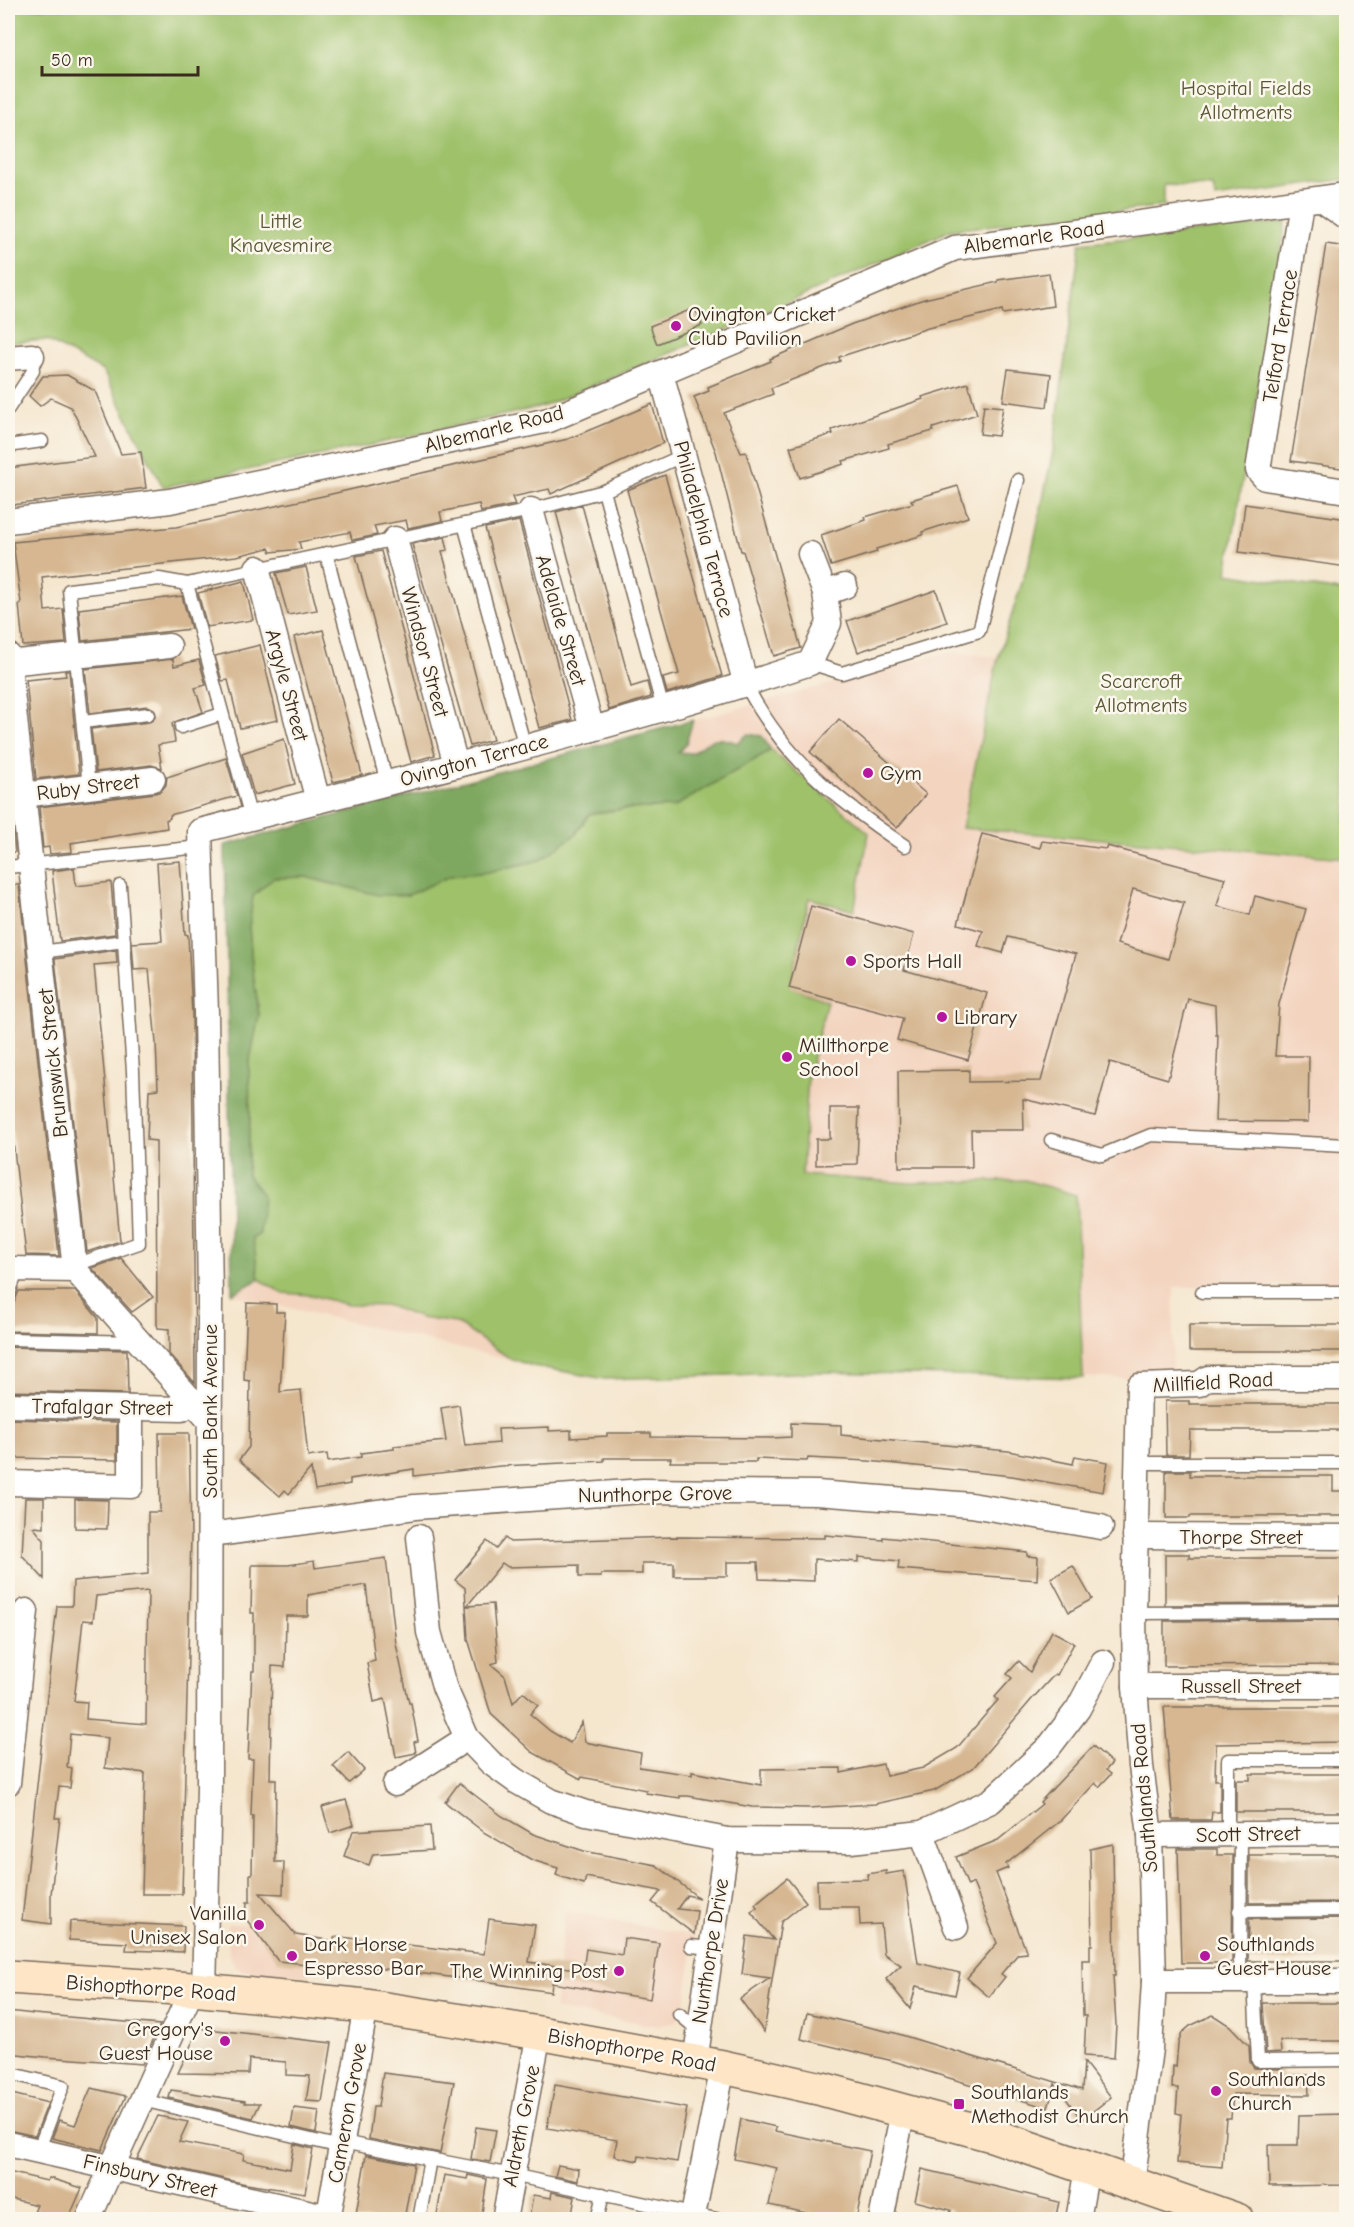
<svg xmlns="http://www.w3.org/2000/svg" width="1354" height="2227" font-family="'Comic Neue',sans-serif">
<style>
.built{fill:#f3d4bf}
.green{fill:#9ec16a;stroke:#6c7644;stroke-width:1.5}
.forest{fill:#7ea75e;stroke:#5c683e;stroke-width:1.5}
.building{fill:#d6b792;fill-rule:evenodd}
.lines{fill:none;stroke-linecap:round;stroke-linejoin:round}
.lane-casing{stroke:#7c6c5c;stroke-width:15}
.street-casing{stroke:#7c6c5c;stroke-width:27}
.secondary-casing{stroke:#7c6c5c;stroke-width:36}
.lane{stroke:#fff;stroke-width:12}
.street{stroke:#fff;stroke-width:24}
.secondary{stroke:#fde5c5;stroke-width:33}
.poi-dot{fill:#b5179e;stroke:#fbf7ec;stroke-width:2}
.labels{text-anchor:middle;stroke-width:5;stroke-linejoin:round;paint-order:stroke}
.park-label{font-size:21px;fill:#595735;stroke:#fbf7ec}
.street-label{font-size:21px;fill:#3b2a1e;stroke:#fbf7ec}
.poi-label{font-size:21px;fill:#3b2a1e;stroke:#fbf7ec;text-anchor:start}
</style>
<rect width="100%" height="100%" fill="#fbf7ec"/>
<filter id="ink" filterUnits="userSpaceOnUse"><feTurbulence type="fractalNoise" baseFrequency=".0167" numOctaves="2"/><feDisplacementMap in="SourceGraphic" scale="12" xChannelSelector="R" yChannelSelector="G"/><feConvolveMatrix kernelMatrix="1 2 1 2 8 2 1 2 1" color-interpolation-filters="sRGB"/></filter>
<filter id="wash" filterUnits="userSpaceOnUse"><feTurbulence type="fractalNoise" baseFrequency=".008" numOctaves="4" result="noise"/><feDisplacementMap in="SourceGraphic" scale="24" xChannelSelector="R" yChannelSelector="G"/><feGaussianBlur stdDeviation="1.35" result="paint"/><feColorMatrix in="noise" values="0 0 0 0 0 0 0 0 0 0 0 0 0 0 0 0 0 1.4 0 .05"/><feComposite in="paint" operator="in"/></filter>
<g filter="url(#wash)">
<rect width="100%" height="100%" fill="#f5e6ce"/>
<g class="built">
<path d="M950,652L998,657L962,828L1346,858V1287H1174L1172,1379L822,1373L605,1379L533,1366L232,1294L225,845Z"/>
<path d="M273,1901L295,1930L317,1933L310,1977L241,1970L236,1967L229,1954L228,1924H243Z"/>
<path d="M565,1911L695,1936L685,2003L676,2022L658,2026L554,2009Z"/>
</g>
<g class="green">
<path d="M8,8H1346V179L1215,198L1213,187L1164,185V206L951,230L742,323L544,406L366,446L163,487L103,371L47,340L8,343Z"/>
<path d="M1286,222L1227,573L1346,592V858L962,828L998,658L1032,551L1053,451L1080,243Z"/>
<path d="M771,750L869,833L854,911L809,898L790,987L827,1001L808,1077L802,1175L910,1183L1025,1180L1076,1195L1083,1378L821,1372L605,1379L533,1366L511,1359L456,1323L421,1318L389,1306L348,1305L311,1295L282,1293L259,1279L252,1238L247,1175L250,1118L249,1064L259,1014L252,964L249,927L253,896L273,878L306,877L331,884L408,895L450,876L488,872L540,860L576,834L589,814L624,809L674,807Z"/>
</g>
<path class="forest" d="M693,720L686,744L678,752L692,753C711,739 714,734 737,743L748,734L762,736L771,750L674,807L624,809L589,814L576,834L540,860L488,872L450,876L408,895H378L306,877L273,878L253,896L249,927L252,964L259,1015L249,1064L250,1118L247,1175L263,1195L260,1234L253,1238L259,1279L232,1294L225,845Z"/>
<g id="blocks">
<g class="building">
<path d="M1326,244L1347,247V469L1291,461Z"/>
<path d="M1049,273L1053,306L1003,314L1002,310L928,328L839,357L840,361L771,388L773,394L724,413L741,453L746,452L801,648L774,656L743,551H741L716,452L694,397L709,391L708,387L771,361L770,359L852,324L924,299L998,282V280Z"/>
<path d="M695,308L702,325L657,344L650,326Z"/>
<path d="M1008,369L1051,374L1047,407L1003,401Z"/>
<path d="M67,375L95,391L121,454L141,452L146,488L12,505L8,468L95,457L71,407L51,398L40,406L29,396L43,376Z"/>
<path d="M968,383L977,414L933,428V431L888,444L889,448L843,461L844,464L800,478L790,447L833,434L832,430L923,399L922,397Z"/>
<path d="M652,404L663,443L551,494L549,489L512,497L515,505L481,512L479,504L440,512L442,521L408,528L406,520L374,526L377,535L352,540L350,532L299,542L301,549L271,552L269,548L237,556L42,577L45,611L63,609L66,643L23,646L19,604L21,603L13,542L176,527L323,496L568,439Z"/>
<path d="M984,405L1003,407L998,436L980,434Z"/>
<path d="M665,475L722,676L667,693L663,678L679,674L627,490Z"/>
<path d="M958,486L968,517L922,532L923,535L876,549L877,552L831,566L821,535L866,520L865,517L913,503L911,500Z"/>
<path d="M1245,504L1347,519V567L1239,552Z"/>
<path d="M582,505L631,687L647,682L651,697L609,710L556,512Z"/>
<path d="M519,521L572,720L539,728L485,528Z"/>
<path d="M445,537L448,550L442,551L493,740L470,746L412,544Z"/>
<path d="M381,551L435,755L411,762L356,556Z"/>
<path d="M306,567L317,610L288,615L276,573Z"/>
<path d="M244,581L253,620L207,627L198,593Z"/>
<path d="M936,590L947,622L858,652L847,621Z"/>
<path d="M182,596L191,629L82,641L79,609Z"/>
<path d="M323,630L362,775L333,782L294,637Z"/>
<path d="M260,645L278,720L240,728L228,680L222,681L215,656Z"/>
<path d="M173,659L174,666L199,660L206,685L195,688L203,712L172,723L175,742L158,745L162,768L151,765L96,772L91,729L149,722L153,720L156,714L154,709L148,706L90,713L85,669Z"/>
<path d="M65,671H69L79,774L36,779L26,680L66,676Z"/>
<path d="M839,719L926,794L897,828L810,752Z"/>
<path d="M284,739L295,784L254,795L242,753Z"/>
<path d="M226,758L237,796L170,815V818L166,820L167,828L71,843L72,852L50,854L49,847L43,848L39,807L155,793L161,791L166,785L167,777Z"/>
<path d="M8,782L15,852L8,853Z"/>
<path d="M982,834L1040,848L1042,841L1106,849L1107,846L1225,878L1217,906L1250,915L1255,896L1306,909L1279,1004L1275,1056H1309L1308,1122L1215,1121L1218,1035H1216L1215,1005L1188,999L1168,1079L1110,1062L1095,1116L1023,1099L1024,1130H971L972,1167H899L898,1071L969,1070V1082L1041,1081L1076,954L1008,937L1003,953L978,946L983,931L958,924ZM1133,889L1184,903L1168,959L1117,944Z"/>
<path d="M180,861L185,934L188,935L192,1014L195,1383L169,1354V1329L158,1328L157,1325L156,1141L147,1140L149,1090L158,1089L156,1043L149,969L134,970L132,943L162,941L157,863Z"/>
<path d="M74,868L76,886L111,882L115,934L60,941L52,871Z"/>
<path d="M8,885H19L59,1256L26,1255L8,1096Z"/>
<path d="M811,906L914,934L904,970L987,993L968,1060L897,1040L903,1018L789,988Z"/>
<path d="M116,950L117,963L94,965L120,1241L87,1252L55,959Z"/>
<path d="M830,1108H859L857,1164L816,1165V1139H830Z"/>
<path d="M121,1258L153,1297L132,1312L92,1268Z"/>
<path d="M19,1291H75L98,1318V1333L8,1331V1317Z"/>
<path d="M247,1303L276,1304V1312H285L280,1392L301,1390L308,1457L327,1454L328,1462L361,1457V1453L394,1449V1446L446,1441L441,1408L459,1405L465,1446L499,1443L498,1429L549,1427V1431L571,1430V1438L607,1436V1433H651V1437L772,1438L791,1437V1423L841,1425V1435L1008,1451L1073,1464L1075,1456L1108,1462L1103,1492L1012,1476L868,1461L808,1458L807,1461L756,1459V1462H670L671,1458H604V1461L500,1466L414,1476V1469L350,1479V1484L315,1490L311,1468L289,1494L285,1490L280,1496L239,1460L249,1447L250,1381L244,1380Z"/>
<rect x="1189" y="1325" width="158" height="26"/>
<path d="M8,1347L127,1350L128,1394L8,1391Z"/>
<path d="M1165,1401H1189V1404H1347V1430H1190L1189,1455H1166Z"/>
<path d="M8,1419L117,1422V1460L8,1458Z"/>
<path d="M159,1433H189L191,1536L182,1894H142L145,1773L105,1768L108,1738L70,1734L67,1767L72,1768L70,1788L59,1787L55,1818H60L51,1894V1924L22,1920L57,1606H72L73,1581L148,1574V1512H160ZM148,1591L146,1724L86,1719L87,1702L74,1701L83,1620L93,1621L96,1596Z"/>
<path d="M1166,1471H1190V1476H1333V1491H1347V1516H1190V1518H1166Z"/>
<path d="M25,1498H44V1528L33,1527L44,1540V1579L22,1555Z"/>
<path d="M75,1499L108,1500L107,1529L75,1528Z"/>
<path d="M825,1535L883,1540V1537L1027,1552V1556L1038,1557L1037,1580L898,1569L899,1561L859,1557V1562L814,1559V1581L759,1579L758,1562H727V1576H674V1563H642V1574H601V1577H579V1565L508,1567L502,1563L467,1606L493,1604L498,1662L491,1664L505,1676L513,1703L523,1692L538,1705L530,1714L550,1731L570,1743L582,1722L585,1742L641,1753L639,1767L692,1775V1772L761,1785V1769L841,1768V1773L883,1764L886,1776L923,1768L957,1748L998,1700L995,1697L1012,1678L1007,1674L1019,1661L1030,1672L1052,1631L1074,1643L1057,1675L1055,1674L1032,1699L973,1768L934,1791L875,1804L808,1808L752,1807L688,1796H680V1798L646,1793V1790L582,1777L581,1779L532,1752L491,1714L468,1639L465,1588L455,1580L487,1541L496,1549L505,1538L510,1542L674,1537L825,1538Z"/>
<path d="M1165,1554H1189V1558H1347V1596H1340V1604L1165,1605Z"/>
<path d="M386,1558L396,1644L409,1703H411L418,1741L414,1742L416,1753L396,1757L385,1699L374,1702L367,1663L375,1661L366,1585L308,1595V1616H286L285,1667L272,1666L270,1779H276L275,1862H284L283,1894L260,1893L296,1935L334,1941V1937H341L484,1954L489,1919L535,1925L529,1962L583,1970L586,1949L622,1955L624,1938L659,1943L650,1999L552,1983L551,1992L498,1984V1983L344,1964L343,1968L278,1961L246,1919L247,1902H250V1874H252L253,1816H251L253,1759H248L252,1671H254V1613H251L252,1565H288L314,1561L315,1568Z"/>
<path d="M1073,1566L1092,1599L1069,1612L1051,1578Z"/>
<path d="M1340,1620V1640H1347V1665L1164,1666V1621Z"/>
<path d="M1164,1707H1347V1742L1216,1744L1215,1780H1220V1812H1212L1211,1820H1173Z"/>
<path d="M1093,1746L1112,1763L1106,1770L1111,1774L1099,1787L1095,1783L1060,1821L1006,1864L1008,1868L996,1873L1027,1953L1018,1954L1001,1974L1005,1977L989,1997L967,1978L997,1943L973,1883L968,1886L956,1857L998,1840L1042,1804L1040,1802Z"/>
<path d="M348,1752L364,1770L349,1783L333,1766Z"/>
<path d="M1250,1774H1345L1347,1812H1236V1780H1250Z"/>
<path d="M459,1783L502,1816L533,1834L584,1851L656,1865L699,1898L687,1895L677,1909L697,1911L694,1934L652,1902L661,1891L586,1877L584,1884L556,1875L558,1868L532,1860L485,1833L445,1802Z"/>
<path d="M346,1800L354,1825L330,1833L322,1807Z"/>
<path d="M430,1826L432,1850L373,1854L369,1865L344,1856L353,1831Z"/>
<path d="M1113,1844L1115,1976H1113L1116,2025L1114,2058L1084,2056L1086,2016H1083L1082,1960H1090V1945H1092L1090,1849Z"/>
<path d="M1178,1849H1217V1855H1233L1232,1961L1230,1963H1181Z"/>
<path d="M1249,1855H1347V1902L1249,1903Z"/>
<path d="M886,1871V1874L904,1871L918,1963L960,1973L955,1995L916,1986L910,2009L886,1979L901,1965L884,1954L881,1924L860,1925L859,1907H818L817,1880L868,1879L867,1874Z"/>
<path d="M787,1878L806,1902L781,1922L764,2032L740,1999L770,1978L742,1974L747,1936L774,1940L751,1912L757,1907L755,1904Z"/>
<path d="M1347,1918V1961H1248L1249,1919Z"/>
<path d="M70,1921L184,1926L183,1952L126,1950L127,1943L69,1940Z"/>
<path d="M1263,2003H1347V2041H1280L1281,2052L1266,2053Z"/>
<path d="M8,2011L34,2014L160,2025L142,2064L46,2057L8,2053Z"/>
<path d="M807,2013L895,2033L1082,2090L1084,2062L1111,2097L1082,2120L1055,2084L1048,2108L893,2061L801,2039Z"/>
<path d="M1213,2015L1230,2026L1249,2046L1250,2062L1254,2068L1281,2069V2076L1308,2075L1309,2095L1233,2094L1231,2118H1226L1222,2167L1177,2163L1181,2114L1176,2113L1178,2088H1172L1173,2066L1176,2067L1178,2044L1182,2033L1190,2026Z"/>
<path d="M199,2028L332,2043L322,2102L306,2101L310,2076L286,2075V2062L249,2059L248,2074L178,2073Z"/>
<path d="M383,2073L454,2082L440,2153L369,2139L373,2107H378Z"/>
<path d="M555,2085L687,2108L677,2162L639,2156L638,2161L614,2156L617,2140L547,2128Z"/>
<path d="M91,2088L126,2096L102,2150L52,2138L59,2120L75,2125Z"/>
<path d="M171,2090L245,2101V2103H260L253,2118L169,2098Z"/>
<path d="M8,2093L48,2103L35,2136L8,2130Z"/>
<path d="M294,2108L319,2111L316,2133L291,2127Z"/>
<path d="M1347,2114V2185L1269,2186L1268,2145H1298L1299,2115Z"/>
<path d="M158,2116L188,2122L179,2142L244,2154L243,2160L290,2169L294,2144L313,2149L305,2193L246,2184L137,2159Z"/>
<path d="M741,2119L776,2127L775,2131L870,2151L856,2220H840L769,2205L777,2168L734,2159Z"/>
<path d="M476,2127L496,2130L490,2162L471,2159Z"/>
<path d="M366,2155L414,2164L404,2220H355Z"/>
<path d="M558,2165L579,2169L578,2181L555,2176Z"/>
<path d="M922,2169L1059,2202L1055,2220H949L951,2210L915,2201Z"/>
<path d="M8,2172L47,2181L49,2178L82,2188L68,2220H31L37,2205L8,2198Z"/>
<path d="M444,2175L467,2179L468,2175L487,2179L481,2220H436Z"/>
<path d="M552,2192L575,2197L571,2220H529L533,2195L551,2198Z"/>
</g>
</g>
</g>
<g filter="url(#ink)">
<use href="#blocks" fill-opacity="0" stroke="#7c6c5c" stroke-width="1.5"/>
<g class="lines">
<defs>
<g id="lane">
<path d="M8,409L33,371L32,356"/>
<path d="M8,446L42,441"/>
<path d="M604,491L663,709"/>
<path d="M464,524L525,747"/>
<path d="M326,553L387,783"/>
<path d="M187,584L251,818"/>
<path d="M810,663L842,673L979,631L1018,480"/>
<path d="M746,685C785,760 836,799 905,846"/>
<path d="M83,722L148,714"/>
<path d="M181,727L222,714"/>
<path d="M89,787L69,590L159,579L187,584L531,510L604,491L684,455"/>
<path d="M8,867L200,847"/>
<path d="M41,952L124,941"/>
<path d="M1051,1140L1102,1155L1151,1135L1346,1145"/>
<path d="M75,1270L87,1261L139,1243L133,1071L120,886"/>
<path d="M1202,1292H1346"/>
<path d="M8,1296L18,1269"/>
<path d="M8,1339L138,1342"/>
<path d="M1137,1463H1346"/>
<path d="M1134,1613L1346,1612"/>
<path d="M1228,1833V1760H1346"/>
<path d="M1239,1911L1346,1910"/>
<path d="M691,1946L711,1948"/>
<path d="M1240,1980L1241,1833"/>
<path d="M1254,1981L1258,2061L1346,2060"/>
<path d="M679,2014L698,2030"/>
<path d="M8,2073L63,2086L38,2151"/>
<path d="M142,2100L341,2147"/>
<path d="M342,2142L512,2175L721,2220"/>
<path d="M419,2220L430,2159"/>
<path d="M597,2220L603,2194"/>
</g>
<g id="street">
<path d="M1321,199L1346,217"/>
<path d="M1301,202L1258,470L1265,478L1346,491"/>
<path d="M8,358L32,356"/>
<path d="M661,373L746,685"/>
<path d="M531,510L592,729"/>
<path d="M8,521L170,501L549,420L955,248L1346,195"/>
<path d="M395,539L456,765"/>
<path d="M257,568L318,801"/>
<path d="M825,593L845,586"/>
<path d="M8,655L75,1270L209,1420"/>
<path d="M8,663L169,646"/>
<path d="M23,795L153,779"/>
<path d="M8,1269L75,1270"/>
<path d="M8,1405L182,1409L193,1400"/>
<path d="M8,1483L131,1486V1408"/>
<path d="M210,1535L415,1507L643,1491L817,1493L971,1505L1101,1527"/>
<path d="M1135,1536L1346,1537"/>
<path d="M419,1537L429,1632L444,1686L467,1738L491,1763L516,1781L551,1801L586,1813L727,1840L851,1841L922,1833L991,1801L1049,1747L1078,1709L1103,1662"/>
<path d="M1135,1686H1346"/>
<path d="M8,1783L26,1611"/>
<path d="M395,1784L467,1738"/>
<path d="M922,1833L956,1927"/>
<path d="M1150,1835L1346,1833"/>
<path d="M1154,1981H1346"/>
<path d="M204,1991L209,1788L210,1300L206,1012L200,831C404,778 610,730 810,663L829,623L825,593L810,554"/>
<path d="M695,2062L727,1840"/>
<path d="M8,2144L329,2217"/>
<path d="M1132,2184L1150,2049L1154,1981L1150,1835L1141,1766L1135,1686L1134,1613L1139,1386L1199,1384L1208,1378H1346"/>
<path d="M88,2220L192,1989"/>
<path d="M328,2220L366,2006"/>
<path d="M504,2220L539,2033"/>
<path d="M692,2220L723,2067"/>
<path d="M881,2220L903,2111"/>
<path d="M1078,2220L1087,2168"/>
</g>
<path id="secondary" d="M8,1977L192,1989L366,2006L539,2033L723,2067L822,2089L992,2135L1237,2220"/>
</defs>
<use href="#lane" class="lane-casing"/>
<use href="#street" class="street-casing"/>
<use href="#secondary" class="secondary-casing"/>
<use href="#lane" class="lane"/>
<use href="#street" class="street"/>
<use href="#secondary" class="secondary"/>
</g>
</g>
<g class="poi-dot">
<circle cx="676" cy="326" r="6"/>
<circle cx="868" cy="773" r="6"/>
<circle cx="851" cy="961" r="6"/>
<circle cx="942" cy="1017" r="6"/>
<circle cx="787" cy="1057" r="6"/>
<circle cx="259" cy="1925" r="6"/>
<circle cx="292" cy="1956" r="6"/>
<circle cx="1205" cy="1956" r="6"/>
<circle cx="619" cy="1971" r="6"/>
<circle cx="225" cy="2041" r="6"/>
<circle cx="1216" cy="2091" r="6"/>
<rect x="953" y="2098" width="12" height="12" rx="3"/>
</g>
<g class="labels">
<g class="park-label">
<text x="1246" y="95">Hospital Fields<tspan x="1246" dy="24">Allotments</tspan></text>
<text x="281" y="228">Little<tspan x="281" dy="24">Knavesmire</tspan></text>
<text x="1141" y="688">Scarcroft<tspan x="1141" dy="24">Allotments</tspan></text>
</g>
<g class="street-label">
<text transform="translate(1034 237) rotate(-8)" y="7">Albemarle Road</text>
<text transform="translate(1280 336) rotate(-81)" y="7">Telford Terrace</text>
<text transform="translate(494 429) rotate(-14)" y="7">Albemarle Road</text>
<text transform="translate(704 529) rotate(75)" y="7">Philadelphia Terrace</text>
<text transform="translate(561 620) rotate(74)" y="7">Adelaide Street</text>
<text transform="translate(425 652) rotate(75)" y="7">Windsor Street</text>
<text transform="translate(287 685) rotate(75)" y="7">Argyle Street</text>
<text transform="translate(474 760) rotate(-15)" y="7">Ovington Terrace</text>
<text transform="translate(88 787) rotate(-7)" y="7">Ruby Street</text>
<text transform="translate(53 1063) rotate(-96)" y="7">Brunswick Street</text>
<text transform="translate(1213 1382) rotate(-3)" y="7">Millfield Road</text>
<text transform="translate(102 1407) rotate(1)" y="7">Trafalgar Street</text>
<text transform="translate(210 1411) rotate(-90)" y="7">South Bank Avenue</text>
<text transform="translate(655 1494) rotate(-1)" y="7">Nunthorpe Grove</text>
<text x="1241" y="1544">Thorpe Street</text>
<text x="1241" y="1693">Russell Street</text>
<text transform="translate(1144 1798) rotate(-95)" y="7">Southlands Road</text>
<text transform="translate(1248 1834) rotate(-1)" y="7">Scott Street</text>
<text transform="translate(710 1951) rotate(-81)" y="7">Nunthorpe Drive</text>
<text transform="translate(151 1988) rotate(4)" y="7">Bishopthorpe Road</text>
<text transform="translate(632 2050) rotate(10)" y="7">Bishopthorpe Road</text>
<text transform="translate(347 2113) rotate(-80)" y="7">Cameron Grove</text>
<text transform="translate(521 2126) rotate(-79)" y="7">Aldreth Grove</text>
<text transform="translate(150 2176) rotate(13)" y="7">Finsbury Street</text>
</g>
<g class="poi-label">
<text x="688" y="321">Ovington Cricket<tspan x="688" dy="24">Club Pavilion</tspan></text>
<text x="880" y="780">Gym</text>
<text x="863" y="968">Sports Hall</text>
<text x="954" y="1024">Library</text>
<text x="799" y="1052">Millthorpe<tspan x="799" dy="24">School</tspan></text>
<text x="247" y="1920" text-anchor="end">Vanilla<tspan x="247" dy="24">Unisex Salon</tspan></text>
<text x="304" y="1951">Dark Horse<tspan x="304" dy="24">Espresso Bar</tspan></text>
<text x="1217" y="1951">Southlands<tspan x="1217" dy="24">Guest House</tspan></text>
<text x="607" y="1978" text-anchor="end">The Winning Post</text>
<text x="213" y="2036" text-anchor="end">Gregory's<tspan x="213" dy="24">Guest House</tspan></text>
<text x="1228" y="2086">Southlands<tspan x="1228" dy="24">Church</tspan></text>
<text x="971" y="2099">Southlands<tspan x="971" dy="24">Methodist Church</tspan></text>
</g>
</g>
<rect width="1354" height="2227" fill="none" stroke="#fbf7ec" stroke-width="30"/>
<path d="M42 66v9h156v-9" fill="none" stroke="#3b2a1e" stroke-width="3"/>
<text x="51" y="66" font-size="18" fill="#3b2a1e" stroke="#fbf7ec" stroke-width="4.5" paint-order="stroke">50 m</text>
</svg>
